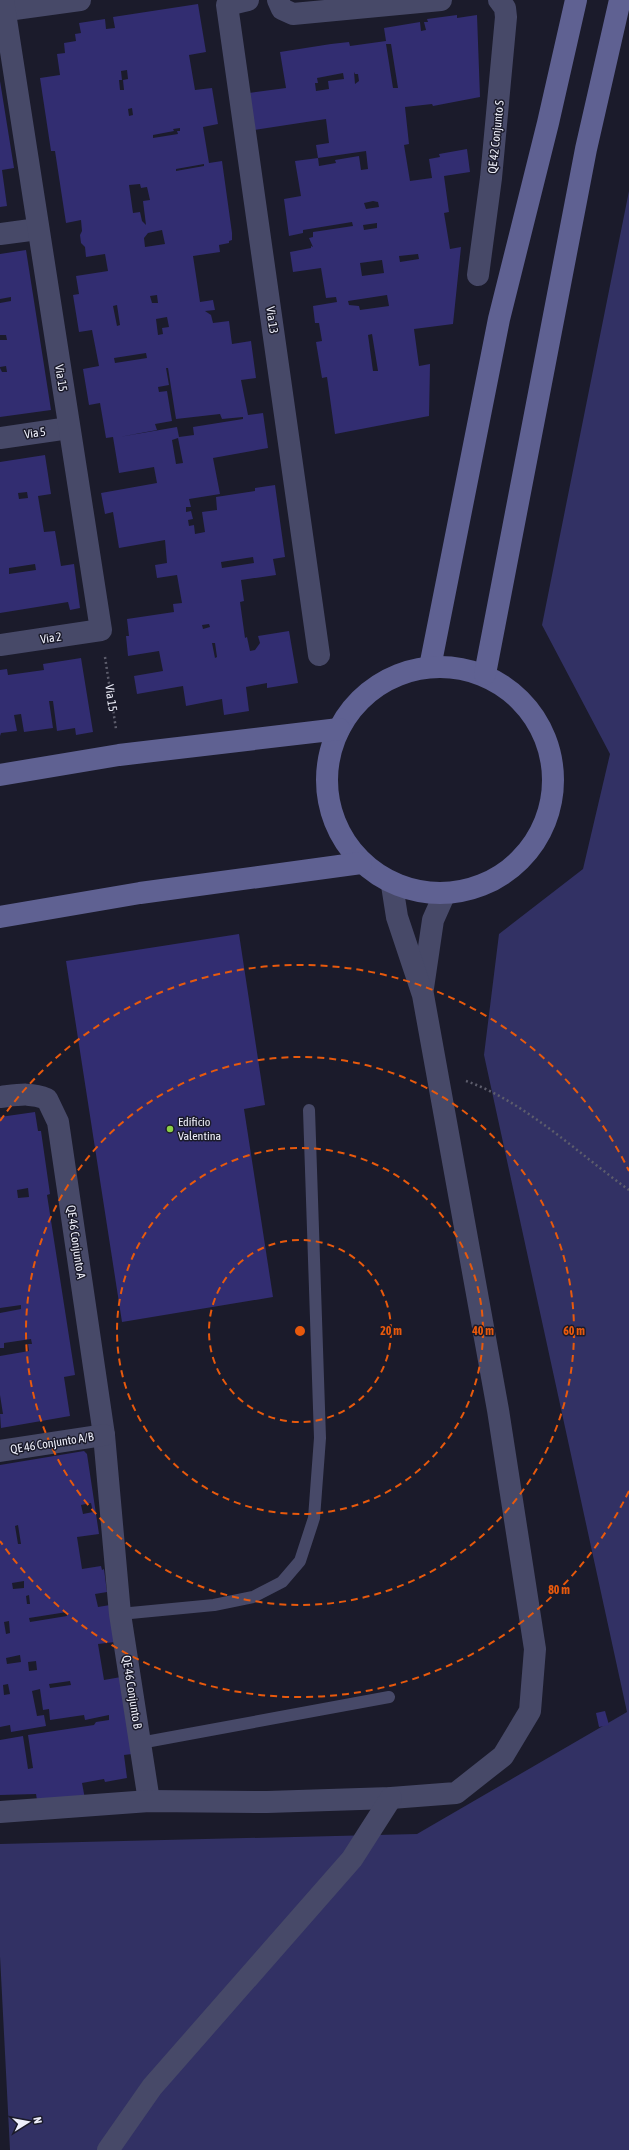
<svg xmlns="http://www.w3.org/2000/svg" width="629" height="2150" font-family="'Asap Condensed',sans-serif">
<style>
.green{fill:#323164}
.building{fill:#322d71;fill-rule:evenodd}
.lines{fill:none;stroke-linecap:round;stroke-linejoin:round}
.path{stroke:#5d5d6c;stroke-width:2.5;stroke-dasharray:2 3;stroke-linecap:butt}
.lane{stroke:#474968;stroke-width:12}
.street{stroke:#474968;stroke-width:22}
.secondary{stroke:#5f6192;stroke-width:22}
.ring{fill:none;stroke:#e8590c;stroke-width:2;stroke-dasharray:7 5}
.poi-dot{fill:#8bce46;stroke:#1b1b2b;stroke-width:1.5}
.labels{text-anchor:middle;stroke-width:3;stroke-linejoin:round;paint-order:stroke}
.street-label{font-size:12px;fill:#eff0fb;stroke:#1b1b2b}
.poi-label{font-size:12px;fill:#eff0fb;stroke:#1b1b2b;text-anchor:start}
.centre{fill:#e8590c;stroke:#1b1b2b;stroke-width:2}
.ring-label{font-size:12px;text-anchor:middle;font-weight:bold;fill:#e8590c;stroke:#1b1b2b;stroke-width:3;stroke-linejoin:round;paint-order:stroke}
</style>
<rect width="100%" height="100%" fill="#1b1b2b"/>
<path class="green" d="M629,191V2150H10L0,1956V1844L417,1834L627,1712L484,1055L499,934L583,869L610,754L542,625Z"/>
<g class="building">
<path d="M198,4L206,52L189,55L195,90L212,88L218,124L203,127L209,163L222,161L232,233V240L229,241V243L219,245L220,252L193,256L200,302L213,300L215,310L205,311L211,315L213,323L229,321L232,344L251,341L256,378L241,380L248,415L263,413L268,448L213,458L220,494L189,499L191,507H186V512L191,511L193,519L188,520L189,526L194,525L195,534L205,532L202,512L217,510L216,497L255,491V488L275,485L285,557L273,559L276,575L241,580L244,601L240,602L245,638L247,637L250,651L255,650L260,643L258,636L289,631L298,683L267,688V683L246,687L249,711L224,715L222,699L186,706L183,686L137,694L134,676L163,671L159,651L128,656L126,636H129L127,619L174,612L173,604L182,603L177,575L157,578L155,565L167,563L165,540L119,548L113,512L105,514L101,493L157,483L154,467L119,473L113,437L106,438L100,403L89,405L83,369L99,366L92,330L79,332L73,295L79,294L76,276L108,271L105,254L86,257L85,247L81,243L80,235L82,231L81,220L66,223L55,151H51L40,78L60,75L57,54L65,53L64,43L76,41L75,34L81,33L79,23L105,19L106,29L115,28L113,17ZM127,70L128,79L123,80L124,90H120L119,80H122L121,71ZM132,108L133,115L129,116L128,109ZM180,128V131H177L178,134L153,138V135L174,131L173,129ZM204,164V166L176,171V169ZM140,184L141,188L147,187L150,200L143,201L146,225L142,221L140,212L133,213L129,185ZM162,230L165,244L145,247L144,238L148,233ZM157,295L158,303H152L150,296ZM117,305L120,325L117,326L113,306ZM167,317L169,327L162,328L163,334L158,335L156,319ZM146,353L147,358L115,363L114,358ZM166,368H168L176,419L220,414L222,419L243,417V419L193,427L194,435L179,437L177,427L119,437L157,430L155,424L172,421L167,391L159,392L158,387L169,385ZM178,438L183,463L176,464L172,440ZM253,557L254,563L222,568L221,562ZM209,624L210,627L203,629L202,625ZM212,643H215L217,657L215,658Z"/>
<path d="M457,15V18L477,15L480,97L433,106L432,104L405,107L409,144L404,145L410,181L432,178L429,159L440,157L439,154L467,149L470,172L444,176L449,212L444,213L450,249L461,247L453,324L414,329L419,366L430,364L429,416L335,434L327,377L322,378L316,342L322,341L319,323H315L313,306L337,302L336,297L326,298L321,268L293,272L290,252L311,248V246L313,247L309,238L313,237V232L353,226L352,222L303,230V233L289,236L284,199L301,196L295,161L318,158L319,166L336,163L335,160L359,156L361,170L368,169L366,151L318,158L316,145L329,143L326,119L254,130L249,93L286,88L280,52L331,44L349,42L350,46L386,41L384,28L420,22L421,31L426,30L424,22H428L427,19ZM386,44H391L398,88H393ZM354,72L355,74H358L359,81L355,84ZM343,73L344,79L328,81L329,89L316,91L315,83H318L317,78ZM373,201L378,202L379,207L366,209L364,203ZM377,223V228L364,230L363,225ZM418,254L419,259L400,262L399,256ZM382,260L384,273L362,276L360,263ZM387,295L389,306L360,310L359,306L349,305L348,301ZM372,334L378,371H373L368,335Z"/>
<path d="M0,81L14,168L2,170L7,206L0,207Z"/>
<path d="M26,250L51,410L0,417V368L2,372H7L6,366L0,367V340H7L6,335H0V303L11,301V297L0,299V254Z"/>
<path d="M45,455L51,494L38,496L44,532L55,531L61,566L74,564L80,608L70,610L68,602L0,613V462ZM27,492L28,498L19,499L18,493ZM35,564L36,570L9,574V568Z"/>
<path d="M81,658L93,732L76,735L75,728L57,731L53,701H49L53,728L24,732L21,714L14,715L17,731L1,733L0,736V670L7,669L8,675L44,670L43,664Z"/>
<path d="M239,934L265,1105L244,1109L273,1297L122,1322L66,961Z"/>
<path d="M35,1112L38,1131H41L50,1194L47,1195L75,1375L64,1377L70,1416L1,1428L0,1414H3L0,1395V1356L29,1351L28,1344H32L31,1339L4,1343V1348H0V1313L21,1309V1305L0,1308V1117ZM28,1188L29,1197L18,1198L17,1190Z"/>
<path d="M84,1451L87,1454L99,1534L77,1537L82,1569L101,1566L102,1570L104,1569L107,1592L95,1594L98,1607L110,1605L115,1642L98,1644L104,1680L121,1677L132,1754L124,1755L127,1778L105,1782L104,1779L82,1783L85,1799L37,1800L36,1794L0,1795V1740L23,1736L28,1769L33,1768L28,1735L94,1725L96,1722L109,1720V1715L85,1720L84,1715L50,1720L49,1709L43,1710L40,1689L32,1691L37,1716L44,1715L46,1726L11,1732L10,1725L0,1727V1465ZM91,1503L93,1512L83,1514L81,1505ZM18,1525L21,1544H18L15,1526ZM24,1581V1588L13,1589L12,1583ZM29,1595L30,1604H27L26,1596ZM67,1612V1616L30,1622L29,1618ZM9,1621L10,1633L6,1634L4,1622ZM20,1655L21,1662L7,1664L6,1658ZM36,1661L37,1670L29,1671L28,1662ZM70,1681L71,1685L50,1688L49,1684ZM8,1684L10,1694L4,1695L3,1685Z"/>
<path d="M605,1711L609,1725L599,1727L596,1713Z"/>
</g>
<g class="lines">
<g class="path">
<path d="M105,657L116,729"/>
<path d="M466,1081C524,1101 579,1154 629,1190"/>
</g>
<g class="lane">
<path d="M120,1614L214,1605L253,1597L282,1582L300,1561L314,1518L320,1438L309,1110"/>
<path d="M140,1743L389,1697"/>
</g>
<g class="street">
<path d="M248,0L227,5L319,655"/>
<path d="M278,0L282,9L293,14L441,0"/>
<path d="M0,11L80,0"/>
<path d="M0,234L38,229"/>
<path d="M478,275L491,178L506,17L505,8L499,0"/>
<path d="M0,438L69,428"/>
<path d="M0,645L101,630L3,0"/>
<path d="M423,988L433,920L445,893"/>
<path d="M0,1097C17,1095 31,1092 47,1099L58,1122L104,1435L120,1614L149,1801"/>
<path d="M0,1451L104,1435"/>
<path d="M0,1812L149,1801L267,1802L391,1798L456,1793L503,1756L530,1711L535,1649L498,1410L423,995L397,917L392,885"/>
<path d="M108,2150L152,2087L352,1859L391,1798"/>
</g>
<g class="secondary">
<path d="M430,667L499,319L548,123L576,0"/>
<circle cx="440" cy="780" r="113"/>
<path d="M485,674L586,149L620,0"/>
<path d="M0,775L119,755L339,729"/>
<path d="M0,917L140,893L361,863"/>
</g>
</g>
<g class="ring">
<circle cx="300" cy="1331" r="91"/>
<circle cx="300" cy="1331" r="183"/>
<circle cx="300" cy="1331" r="274"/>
<path d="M629 1491A366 366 0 0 1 0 1541M0 1121A366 366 0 0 1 629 1171"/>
</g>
<circle class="poi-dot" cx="170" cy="1129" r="4"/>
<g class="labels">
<g class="street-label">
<text transform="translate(496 137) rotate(-84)" y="4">QE 42 Conjunto S</text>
<text transform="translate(272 320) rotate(82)" y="4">Via 13</text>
<text transform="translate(61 378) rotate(81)" y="4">Via 15</text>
<text transform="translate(35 433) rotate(-8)" y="4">Via 5</text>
<text transform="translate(51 638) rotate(-8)" y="4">Via 2</text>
<text transform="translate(111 698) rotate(82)" y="4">Via 15</text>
<text transform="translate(76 1242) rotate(82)" y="4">QE 46 Conjunto A</text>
<text transform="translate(52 1443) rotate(-9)" y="4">QE 46 Conjunto A/B</text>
<text transform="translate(132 1692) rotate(81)" y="4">QE 46 Conjunto B</text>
</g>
<g class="poi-label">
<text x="178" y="1126">Edificio<tspan x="178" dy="14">Valentina</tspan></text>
</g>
</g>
<circle cx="300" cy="1331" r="6" class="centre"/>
<g class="ring-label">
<text x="391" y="1335">20 m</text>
<text x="483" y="1335">40 m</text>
<text x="574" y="1335">60 m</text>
<text x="559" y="1594">80 m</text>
</g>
<g transform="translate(28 2122) rotate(79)" stroke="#1b1b2b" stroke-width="3" paint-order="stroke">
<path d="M0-3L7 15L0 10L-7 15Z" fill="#eff0fb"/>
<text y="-6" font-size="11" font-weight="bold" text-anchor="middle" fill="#eff0fb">N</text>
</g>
</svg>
